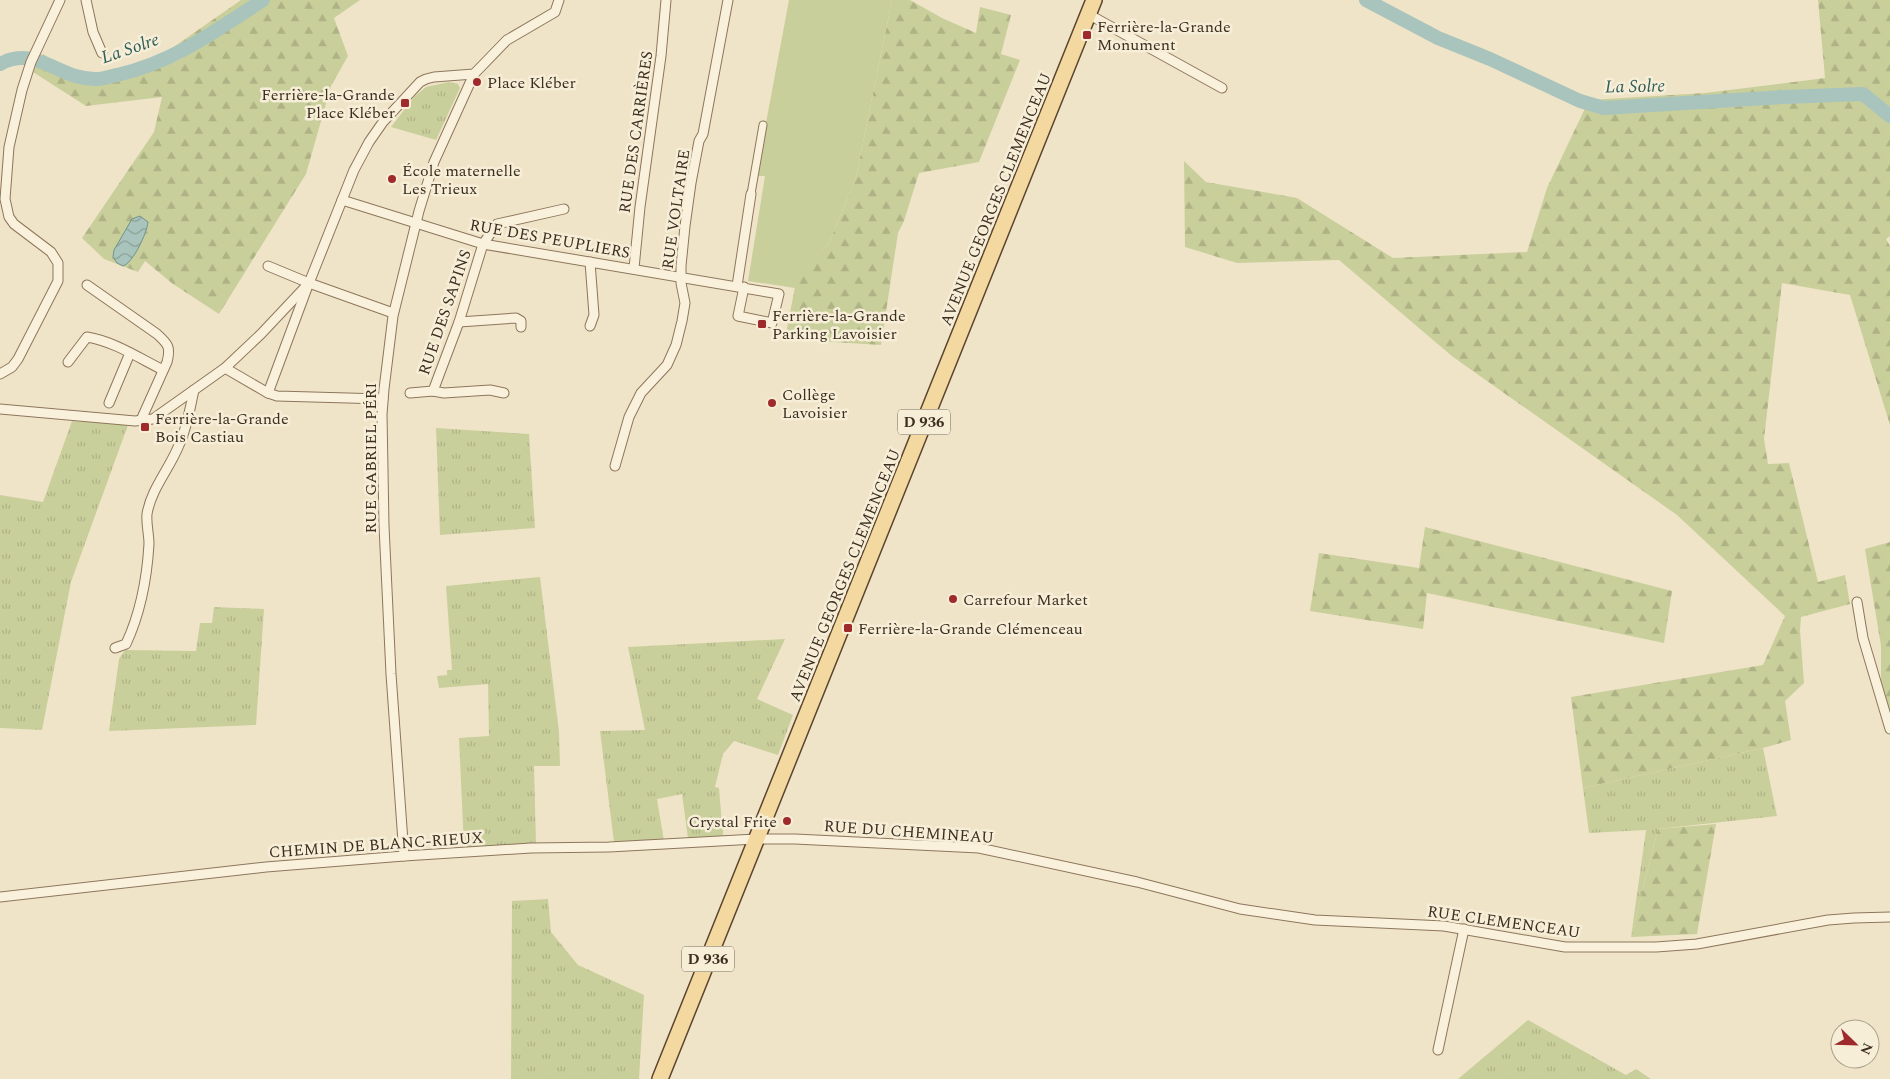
<svg xmlns="http://www.w3.org/2000/svg" width="1890" height="1079" font-family="Spectral,serif">
<style>
.grass{fill:url(#grass-tufts)}
.forest{fill:url(#forest-firs)}
.garden{fill:#c9cf9b}
.water{fill:url(#water-waves);stroke:#6f938a}
.lines{fill:none;stroke-linecap:round;stroke-linejoin:round}
.river{stroke:#a9c4bc;stroke-width:14}
.pedestrian-casing{stroke:#8d765c;stroke-width:9}
.minor-casing{stroke:#8d765c;stroke-width:11}
.primary-casing{stroke:#5b4430;stroke-width:18}
.pedestrian{stroke:#faf1dc;stroke-width:7}
.minor{stroke:#faf1dc;stroke-width:9}
.primary{stroke:#f3d9a0;stroke-width:15}
.poi-dot{fill:#9e2a2b;stroke:#f7eed8;stroke-width:2}
.labels{text-anchor:middle;stroke-width:5;stroke-linejoin:round;paint-order:stroke}
.shield{fill:#f7eed8;stroke:#756857;stroke-width:1}
.shield-label{font-size:15px;font-weight:bold;fill:#3d2e20}
.poi-label{font-size:16px;fill:#3d2e20;stroke:#f7eed8;text-anchor:start}
.street-label{font-size:16px;fill:#3d2e20;stroke:#f7eed8}
.water-label{font-size:18px;font-style:italic;fill:#2f5d5a;stroke:#f7eed8}
</style>
<defs>
<pattern id="grass-tufts" width="24" height="20" patternUnits="userSpaceOnUse" patternTransform="scale(1.25)"><rect width="24" height="20" fill="#c9cf9b"/><path d="M3 7l-1-3M5 7V3M7 7l1-3M15 17l-1-3M17 17v-4M19 17l1-3" fill="none" stroke="#aeb285"/></pattern>
<pattern id="forest-firs" width="22" height="20" patternUnits="userSpaceOnUse" patternTransform="scale(1.25)"><rect width="22" height="20" fill="#c9cf9b"/><path d="M5 1l3.5 6h-7zM16 11l3.5 6h-7z" fill="#aeb285"/></pattern>
<pattern id="water-waves" width="16" height="10" patternUnits="userSpaceOnUse" patternTransform="scale(1.25)"><rect width="16" height="10" fill="#a9c4bc"/><path d="M0 5q4-4 8 0t8 0" fill="none" stroke="#8ba098"/></pattern>
</defs>
<rect width="100%" height="100%" fill="#f0e4c8"/>
<g class="grass">
<path d="M449,82L458,84L460,88L436,140L391,127L415,96L426,87Z"/>
<path d="M72,421L128,425L71,582L42,730L0,728V495L43,502Z"/>
<path d="M436,428L529,434L535,528L440,535Z"/>
<path d="M540,577L559,732L560,766H534L536,843L464,848L459,738L489,736L488,684L439,688L437,676L447,675V670H452L446,586Z"/>
<path d="M214,607L264,609L256,725L109,731L119,659L125,650L196,651L200,623H212Z"/>
<path d="M785,639L757,699L793,715L778,755L734,741L723,754L715,787L719,788L723,836L688,838L682,794L657,799L664,841L614,842L600,731L645,730L628,647Z"/>
<path d="M1763,748L1777,816L1658,829L1631,937L1646,830L1589,833L1583,788Z"/>
<path d="M548,899L551,932L578,965L644,995L639,1079H511L512,901Z"/>
<path d="M1528,1020L1626,1075L1636,1069L1651,1079H1458Z"/>
</g>
<g class="forest">
<path d="M241,0H360L334,18L348,56L331,86L306,174L219,314L173,284L145,261L138,272L104,259L82,238L154,132L162,97L86,106L33,72L43,54L69,70L116,75L165,53Z"/>
<path d="M892,0H910L942,18L976,33L980,7L1011,15L1001,54L1020,60L979,162L919,173L904,221L898,233L881,345L785,339L798,271L829,243L856,177Z"/>
<path d="M1818,0H1890V111L1887,123L1890,121V236L1886,239L1890,246V425L1850,295L1782,283L1764,439L1768,464L1789,463L1818,582L1845,575L1850,604L1801,617L1800,630L1804,683L1785,701L1791,740L1763,748L1583,788L1571,697L1763,665L1785,616L1677,515L1453,357L1339,260L1237,263L1185,247L1184,161L1206,182L1297,198L1393,258L1527,252L1547,188L1589,100L1705,93L1825,78Z"/>
<path d="M1425,527L1672,591L1664,643L1427,593L1423,629L1310,611L1319,553L1419,568Z"/>
<path d="M1890,542V723L1881,695V646L1865,549Z"/>
<path d="M1716,824L1697,934L1631,937L1658,829Z"/>
</g>
<path class="garden" d="M789,0H892L856,177L829,243L799,271L795,288L748,281L765,176H756Z"/>
<g class="water">
<circle cx="300" cy="96" r="6"/>
<path d="M140,216L148,222C147,233 133,263 123,266L117,263L113,257L114,250L132,219Z"/>
</g>
<g class="lines">
<g class="river">
<path d="M1366,0L1438,38L1490,59L1580,101L1604,108L1783,97L1863,94L1890,116"/>
<path d="M0,64C37,44 60,81 98,79C104,79 111,76 117,75C172,63 217,30 263,0"/>
</g>
<defs>
<path id="pedestrian" d="M751,194L763,125"/>
<g id="minor">
<path d="M86,0L93,32L102,53"/>
<path d="M1088,14L1222,88"/>
<path d="M342,200L483,244L779,294L772,323L738,316L744,287"/>
<path d="M268,266L309,283L393,313"/>
<path d="M634,268L640,207L661,56L666,0"/>
<path d="M87,285L157,334C168,344 171,347 167,362L141,420"/>
<path d="M737,286L751,194"/>
<path d="M459,322L516,318L521,321V327"/>
<path d="M590,326L594,315L590,262"/>
<path d="M68,362L87,337C113,341 139,358 163,370"/>
<path d="M225,368L268,393L277,396L383,399"/>
<path d="M0,374L12,367L18,359L58,281V263L51,252L14,224L9,217L5,199L9,147L22,90L31,62L60,0"/>
<path d="M433,391L459,322L483,244L497,224L564,209"/>
<path d="M268,393L307,288"/>
<path d="M410,393L433,391L444,393L490,390L504,393"/>
<path d="M109,403L130,353"/>
<path d="M0,409L135,421L153,419L225,368L261,334L309,283L354,170L369,142L383,122L420,82L426,79L434,77L474,74L507,40L555,12L559,0"/>
<path d="M615,466L629,417L641,393L667,365L676,345L682,321L685,303L681,283V266L685,226L691,183L699,141L703,134L728,0"/>
<path d="M1857,602L1863,638L1890,729"/>
<path d="M115,648L126,644C140,614 147,578 149,544C149,534 146,524 147,514C151,489 170,468 179,445C187,428 190,408 194,390"/>
<path d="M404,856L391,674L384,526L382,414L384,389L393,316L419,211L434,162L474,74"/>
<path d="M0,897L266,867L404,856L531,848L609,847L756,839H795L979,848L1137,882L1240,909L1315,920L1444,926L1565,947H1656L1697,944L1828,920L1854,918L1890,917"/>
<path d="M1438,1050L1464,929"/>
</g>
<path id="primary" d="M660,1079L1094,0"/>
</defs>
<use href="#pedestrian" class="pedestrian-casing"/>
<use href="#minor" class="minor-casing"/>
<use href="#primary" class="primary-casing"/>
<use href="#pedestrian" class="pedestrian"/>
<use href="#minor" class="minor"/>
<use href="#primary" class="primary"/>
</g>
<g class="poi-dot">
<rect x="1082" y="30" width="10" height="10" rx="2.5"/>
<circle cx="477" cy="82" r="5"/>
<rect x="400" y="98" width="10" height="10" rx="2.5"/>
<circle cx="392" cy="179" r="5"/>
<rect x="757" y="319" width="10" height="10" rx="2.5"/>
<circle cx="772" cy="403" r="5"/>
<rect x="140" y="422" width="10" height="10" rx="2.5"/>
<circle cx="953" cy="599" r="5"/>
<rect x="843" y="623" width="10" height="10" rx="2.5"/>
<circle cx="787" cy="821" r="5"/>
</g>
<g class="labels">
<g class="shield">
<rect x="898" y="409.5" width="52" height="25" rx="4"/>
<rect x="682" y="946.5" width="52" height="25" rx="4"/>
</g>
<g class="shield-label">
<text x="924" y="427">D 936</text>
<text x="708" y="964">D 936</text>
</g>
<g class="poi-label">
<text x="1097" y="32">Ferrière-la-Grande<tspan x="1097" dy="18">Monument</tspan></text>
<text x="487" y="88">Place Kléber</text>
<text x="395" y="100" text-anchor="end">Ferrière-la-Grande<tspan x="395" dy="18">Place Kléber</tspan></text>
<text x="402" y="176">École maternelle<tspan x="402" dy="18">Les Trieux</tspan></text>
<text x="772" y="321">Ferrière-la-Grande<tspan x="772" dy="18">Parking Lavoisier</tspan></text>
<text x="782" y="400">Collège<tspan x="782" dy="18">Lavoisier</tspan></text>
<text x="155" y="424">Ferrière-la-Grande<tspan x="155" dy="18">Bois Castiau</tspan></text>
<text x="963" y="605">Carrefour Market</text>
<text x="858" y="634">Ferrière-la-Grande Clémenceau</text>
<text x="777" y="827" text-anchor="end">Crystal Frite</text>
</g>
<g class="street-label">
<text transform="translate(635 132) rotate(-82)" y="6">RUE DES CARRIÈRES</text>
<text transform="translate(995 199) rotate(-68)" y="6">AVENUE GEORGES CLEMENCEAU</text>
<text transform="translate(675 209) rotate(-82)" y="6">RUE VOLTAIRE</text>
<text transform="translate(550 238) rotate(10)" y="6">RUE DES PEUPLIERS</text>
<text transform="translate(444 312) rotate(-71)" y="6">RUE DES SAPINS</text>
<text transform="translate(370 458) rotate(-90)" y="6">RUE GABRIEL PÉRI</text>
<text transform="translate(844 575) rotate(-68)" y="6">AVENUE GEORGES CLEMENCEAU</text>
<text transform="translate(909 831) rotate(4)" y="6">RUE DU CHEMINEAU</text>
<text transform="translate(376 844) rotate(-4)" y="6">CHEMIN DE BLANC-RIEUX</text>
<text transform="translate(1504 921) rotate(8)" y="6">RUE CLEMENCEAU</text>
</g>
<g class="water-label">
<text transform="translate(130 48) rotate(-19)" y="6">La Solre</text>
<text transform="translate(1635 86) rotate(-1)" y="6">La Solre</text>
</g>
</g>
<g transform="translate(1855 1044) rotate(113)"><circle r="24" fill="#f7eed8" stroke="#ada18e"/>
<path d="M0-4L9 19L0 12L-9 19Z" fill="#9e2a2b"/>
<text y="-8" font-size="14" font-weight="bold" text-anchor="middle" fill="#3d2e20">N</text>
</g>
</svg>
